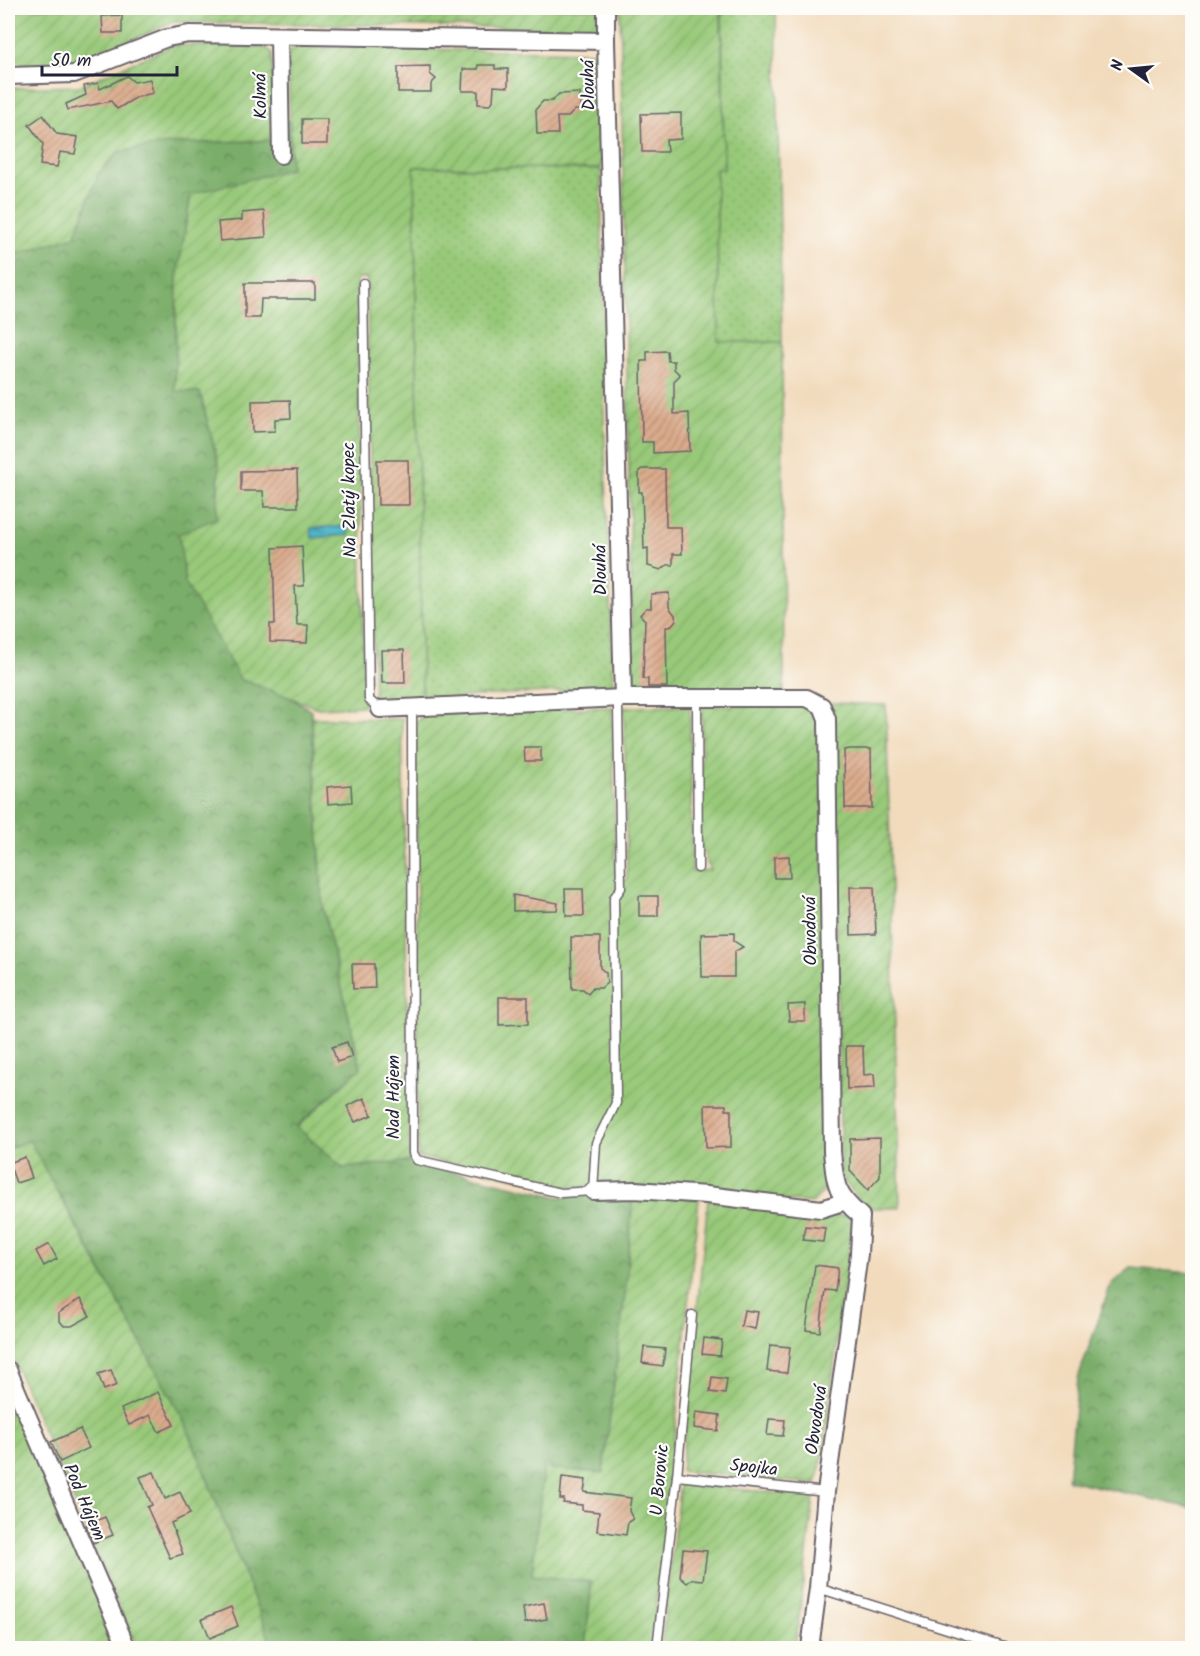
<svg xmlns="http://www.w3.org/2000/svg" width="1200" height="1656" font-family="Kalam,sans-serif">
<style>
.grass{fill:url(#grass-dots);stroke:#5d765a;stroke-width:1.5}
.forest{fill:url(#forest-crowns);stroke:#4e6852;stroke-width:1.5}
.garden{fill:url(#garden-furrows);stroke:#5d765a;stroke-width:1.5}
.water{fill:url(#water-ripples);stroke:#366a81;stroke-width:1.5}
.building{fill:url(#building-hatch)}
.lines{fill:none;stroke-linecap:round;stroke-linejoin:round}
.lane-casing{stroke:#6b6368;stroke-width:11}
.street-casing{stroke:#6b6368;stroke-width:20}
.lane{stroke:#fff;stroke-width:8}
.street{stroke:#fff;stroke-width:16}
.labels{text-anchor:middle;stroke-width:4.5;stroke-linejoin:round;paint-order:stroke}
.street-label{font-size:18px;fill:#22223b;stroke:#fdfcf7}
</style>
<defs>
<pattern id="grass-dots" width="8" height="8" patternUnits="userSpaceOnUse" patternTransform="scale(1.5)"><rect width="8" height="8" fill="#98c979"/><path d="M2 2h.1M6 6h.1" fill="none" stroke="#83ac6a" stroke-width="1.8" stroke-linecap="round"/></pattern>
<pattern id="forest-crowns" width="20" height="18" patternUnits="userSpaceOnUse" patternTransform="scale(1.5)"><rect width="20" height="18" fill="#7aad69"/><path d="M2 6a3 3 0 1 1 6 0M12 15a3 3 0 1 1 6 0" fill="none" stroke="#648c58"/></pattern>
<pattern id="garden-furrows" width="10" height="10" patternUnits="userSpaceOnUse" patternTransform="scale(1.5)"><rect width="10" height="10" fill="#98c979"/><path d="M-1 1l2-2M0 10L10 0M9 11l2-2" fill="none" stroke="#83ac6a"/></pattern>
<pattern id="water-ripples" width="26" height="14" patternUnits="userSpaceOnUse" patternTransform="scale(1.5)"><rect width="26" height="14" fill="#49b3c7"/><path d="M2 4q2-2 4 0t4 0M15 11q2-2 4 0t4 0" fill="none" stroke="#3c91a3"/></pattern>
<pattern id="building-hatch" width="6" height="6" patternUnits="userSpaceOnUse" patternTransform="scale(1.5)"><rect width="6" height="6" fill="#dcac8d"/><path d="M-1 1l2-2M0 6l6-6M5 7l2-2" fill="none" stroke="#b28c74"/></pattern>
</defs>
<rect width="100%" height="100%" fill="#fdfcf7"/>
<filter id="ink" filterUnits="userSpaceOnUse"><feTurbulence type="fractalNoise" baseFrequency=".0167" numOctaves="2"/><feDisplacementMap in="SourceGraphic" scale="12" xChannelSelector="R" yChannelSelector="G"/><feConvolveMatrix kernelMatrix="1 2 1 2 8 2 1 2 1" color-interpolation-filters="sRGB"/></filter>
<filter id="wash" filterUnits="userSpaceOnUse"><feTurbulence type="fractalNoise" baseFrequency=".008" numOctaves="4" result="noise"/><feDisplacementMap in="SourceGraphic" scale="24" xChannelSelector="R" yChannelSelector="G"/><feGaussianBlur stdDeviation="1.35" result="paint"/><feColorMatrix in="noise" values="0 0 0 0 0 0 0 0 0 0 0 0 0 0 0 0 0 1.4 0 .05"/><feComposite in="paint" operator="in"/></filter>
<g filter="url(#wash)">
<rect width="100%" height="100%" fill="#f2dbbd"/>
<g class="grass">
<path d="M722,8H776L782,342L719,343L716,169L724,168Z"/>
<path d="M414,167L601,169L604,418L613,688L474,696L422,702Z"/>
</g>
<g class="forest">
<path d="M290,121L291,169L191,195L177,279L175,391L200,392L219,466L217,518L240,679L289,697L311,710L323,908L361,1068L297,1126L343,1168L410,1161L559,1197L633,1193L626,1287L603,1473L544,1469L532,1575L592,1582L585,1648H273L186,1425L61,1197L26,1142L8,1148V279L16,254L75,236L98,175L117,152L167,144L273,140V122Z"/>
<path d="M1131,1268L1192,1273V1508L1068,1480L1078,1378L1111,1284Z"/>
</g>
<g class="garden">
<path d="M8,8H598L599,29L173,22L75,65L8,66Z"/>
<path d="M620,8H721L724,169H716L719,342H782L784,695L643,696L633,688Z"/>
<path d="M174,45L266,47L272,53L274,140L167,144L118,152L98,175L75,236L16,254L8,279V88L79,86Z"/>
<path d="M294,47L591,52L599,61L601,169L414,167L422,702L374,703L367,278H357L364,706L318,708L240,679L185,583L179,534L217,518L219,466L200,392L175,391L177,279L191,194L291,169L288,53Z"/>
<path d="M832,703L886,705L900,1208H866L841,1177Z"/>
<path d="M807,705L815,710L822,720L828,1187L812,1203L630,1186L560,1187L418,1157L416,722L425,714L612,707L616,881L627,880L624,707L690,706L692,871L710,870L700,843L702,706Z"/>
<path d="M312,718L402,719L410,1161L343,1168L297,1127L361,1068L323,908Z"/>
<path d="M29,1140L186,1425L273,1648H137L8,1348V1149Z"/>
<path d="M633,1193L699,1199L652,1648H585L592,1582L532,1575L544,1468L603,1473L626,1287Z"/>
<path d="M708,1200L853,1217L822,1459L816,1484L681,1471Z"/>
<path d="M8,1391L118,1648H8Z"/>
<path d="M680,1483L814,1497L795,1648H661Z"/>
</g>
<path class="water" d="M349,526V535L312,538L311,528Z"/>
<g id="blocks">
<g class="building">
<path d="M122,15V33H103L102,16Z"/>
<path d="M478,65H495V69H508V87L494,86L493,101L489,105L478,104V91H462L463,69H478Z"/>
<path d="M430,66V74L436,79L431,84V92H398V67Z"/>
<path d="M127,76L134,82L150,79L153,93L137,97L117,109L111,101L68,110L66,104L86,95L84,86L98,83L100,89Z"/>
<path d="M580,93V110H575L568,117H557L558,134H537L536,109L543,101H552L559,94Z"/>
<path d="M681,113V139L666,140L667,152H642L641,114Z"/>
<path d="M43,115L57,134L78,137L75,154L60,152L57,167L40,165L43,144L29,125Z"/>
<rect x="302" y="119" width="25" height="25"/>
<path d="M264,211L266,237L220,241L218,222L242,220V213Z"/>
<path d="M245,283H315V299H261L260,318H245Z"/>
<path d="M667,351L668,361H674V369L680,375L674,381V414L689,413L690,451L653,453V442H642L641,361H647V352Z"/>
<path d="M290,400L291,418L275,419V431L253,432L252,401Z"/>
<path d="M377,460H408L409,505H378Z"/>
<path d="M642,469H665L666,527H681L682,554H673V565H667L661,570L648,566V548L644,549L642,492H639V471Z"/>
<path d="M297,470L298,507H264L263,491H241V471Z"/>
<path d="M302,546L304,586H295L297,625H308L307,643L270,642V624H275L273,548Z"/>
<path d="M669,593V607L675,615L676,620L670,627H666L667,687H648V679H643L645,620L640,615L646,608H651V594Z"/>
<path d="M381,650H404L405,683H382Z"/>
<path d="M524,747H541V761H525Z"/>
<path d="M850,749H871L872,808H845L844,750Z"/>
<path d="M351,785L352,802L328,804L327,787Z"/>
<path d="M789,856L790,878H774V857Z"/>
<path d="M850,887H874L876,934L851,935Z"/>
<path d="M565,889H583L584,916H566Z"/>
<path d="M513,895L558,903L557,910L513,911Z"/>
<rect x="639" y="896" width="19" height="20"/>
<path d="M734,933V941L743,947L734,952V977H702L701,934Z"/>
<path d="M571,937H600V968L606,973L607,983L601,988H593L588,994L583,989H572Z"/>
<path d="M352,964H374L375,988L353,989Z"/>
<path d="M499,997H528V1024L499,1025Z"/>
<path d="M805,1004V1021H789L788,1005Z"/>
<path d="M347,1042L352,1057L337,1062L332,1047Z"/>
<path d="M846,1046H863L864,1075L874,1074L875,1088L847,1089Z"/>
<path d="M364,1098L372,1115L355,1122L347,1106Z"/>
<path d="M705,1105H726V1110H731V1147L706,1148Z"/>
<path d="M880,1138V1177L868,1190L850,1171V1139Z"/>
<path d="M25,1157L32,1178L16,1183L9,1163Z"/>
<path d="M805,1226L825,1228L823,1242L803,1240Z"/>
<path d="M49,1244L57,1259L44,1266L36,1251Z"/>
<path d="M815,1265L838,1268L835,1291L825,1290L820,1332L806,1330Z"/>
<path d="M80,1299L90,1316L72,1326H64L59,1320V1313Z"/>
<path d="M744,1310L758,1312L755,1329L741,1326Z"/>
<path d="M704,1338L722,1340L720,1356L702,1354Z"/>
<path d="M770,1345L790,1347L787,1373L767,1371Z"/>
<path d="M644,1347L665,1349L663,1366L642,1363Z"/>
<path d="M111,1370L117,1385L104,1390L98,1374Z"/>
<path d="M712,1377L727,1379L725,1394L710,1392Z"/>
<path d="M158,1392L174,1425L159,1432L150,1415L129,1425L121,1409Z"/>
<path d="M696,1412L720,1415L718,1431L694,1428Z"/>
<path d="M769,1419L785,1420L783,1436L767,1435Z"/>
<path d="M80,1429L89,1448L60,1462L51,1442Z"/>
<path d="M154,1472L165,1499L180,1492L190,1514L171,1523L183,1554L170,1558L147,1507L152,1505L140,1477Z"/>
<path d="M562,1477L586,1480L584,1492L631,1498L629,1511L633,1519L628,1522L626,1535L597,1531L599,1512L582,1510V1505L563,1503L564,1499H560Z"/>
<path d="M105,1517L113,1535L93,1543L86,1525Z"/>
<path d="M683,1549L707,1551L703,1580L692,1579L687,1583L680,1577Z"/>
<path d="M544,1603L547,1619L525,1623L523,1607Z"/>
<path d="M231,1607L238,1626L210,1638L202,1619Z"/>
</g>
</g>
</g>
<g filter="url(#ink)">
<use href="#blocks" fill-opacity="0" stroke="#6b6368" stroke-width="1.5"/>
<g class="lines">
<defs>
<g id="lane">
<path d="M363,283L369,700L380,709"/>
<path d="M697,699L698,868"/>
<path d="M412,707L413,1153L417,1160L561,1193L593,1191L596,1143L616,1103L614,898L621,888L618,706L623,698"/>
<path d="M677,1476L826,1492"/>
<path d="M818,1588L1007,1648"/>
<path d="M657,1648L677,1476L692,1315"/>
</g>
<g id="street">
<path d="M606,8V41"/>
<path d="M279,36L281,155"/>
<path d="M8,76L74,74L167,38L189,34L606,41L623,698"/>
<path d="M380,709L623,698H807L822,706L827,719L832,1151C835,1183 835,1195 861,1216L859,1254L826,1492L818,1588L810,1648"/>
<path d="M593,1191L635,1190L707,1195L821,1209L843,1202"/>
<path d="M8,1370L127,1648"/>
</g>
</defs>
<use href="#lane" class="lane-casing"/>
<use href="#street" class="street-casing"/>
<use href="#lane" class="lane"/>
<use href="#street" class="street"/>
</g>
</g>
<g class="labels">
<g class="street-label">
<text transform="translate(588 85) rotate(-91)" y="6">Dlouhá</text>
<text transform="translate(260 96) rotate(-91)" y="6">Kolmá</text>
<text transform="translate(349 500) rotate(-91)" y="6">Na Zlatý kopec</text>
<text transform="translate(600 570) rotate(-91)" y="6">Dlouhá</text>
<text transform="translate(810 931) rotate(-91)" y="6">Obvodová</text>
<text transform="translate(393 1097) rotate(-90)" y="6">Nad Hájem</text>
<text transform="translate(816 1420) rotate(-82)" y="6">Obvodová</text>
<text transform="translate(754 1467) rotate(6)" y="6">Spojka</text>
<text transform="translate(659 1480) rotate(-85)" y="6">U Borovic</text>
<text transform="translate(85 1502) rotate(67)" y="6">Pod Hájem</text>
</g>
</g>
<rect width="1200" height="1656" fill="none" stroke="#fdfcf7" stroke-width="30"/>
<g transform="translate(1131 69) rotate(285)" stroke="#fdfcf7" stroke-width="4.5" paint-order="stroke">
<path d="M0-4.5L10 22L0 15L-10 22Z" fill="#22223b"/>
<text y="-9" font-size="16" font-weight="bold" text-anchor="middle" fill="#22223b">N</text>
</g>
<path d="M42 66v9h135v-9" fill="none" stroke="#22223b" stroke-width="3"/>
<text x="51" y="66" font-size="18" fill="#22223b" stroke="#fdfcf7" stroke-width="4.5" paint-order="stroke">50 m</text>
</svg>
